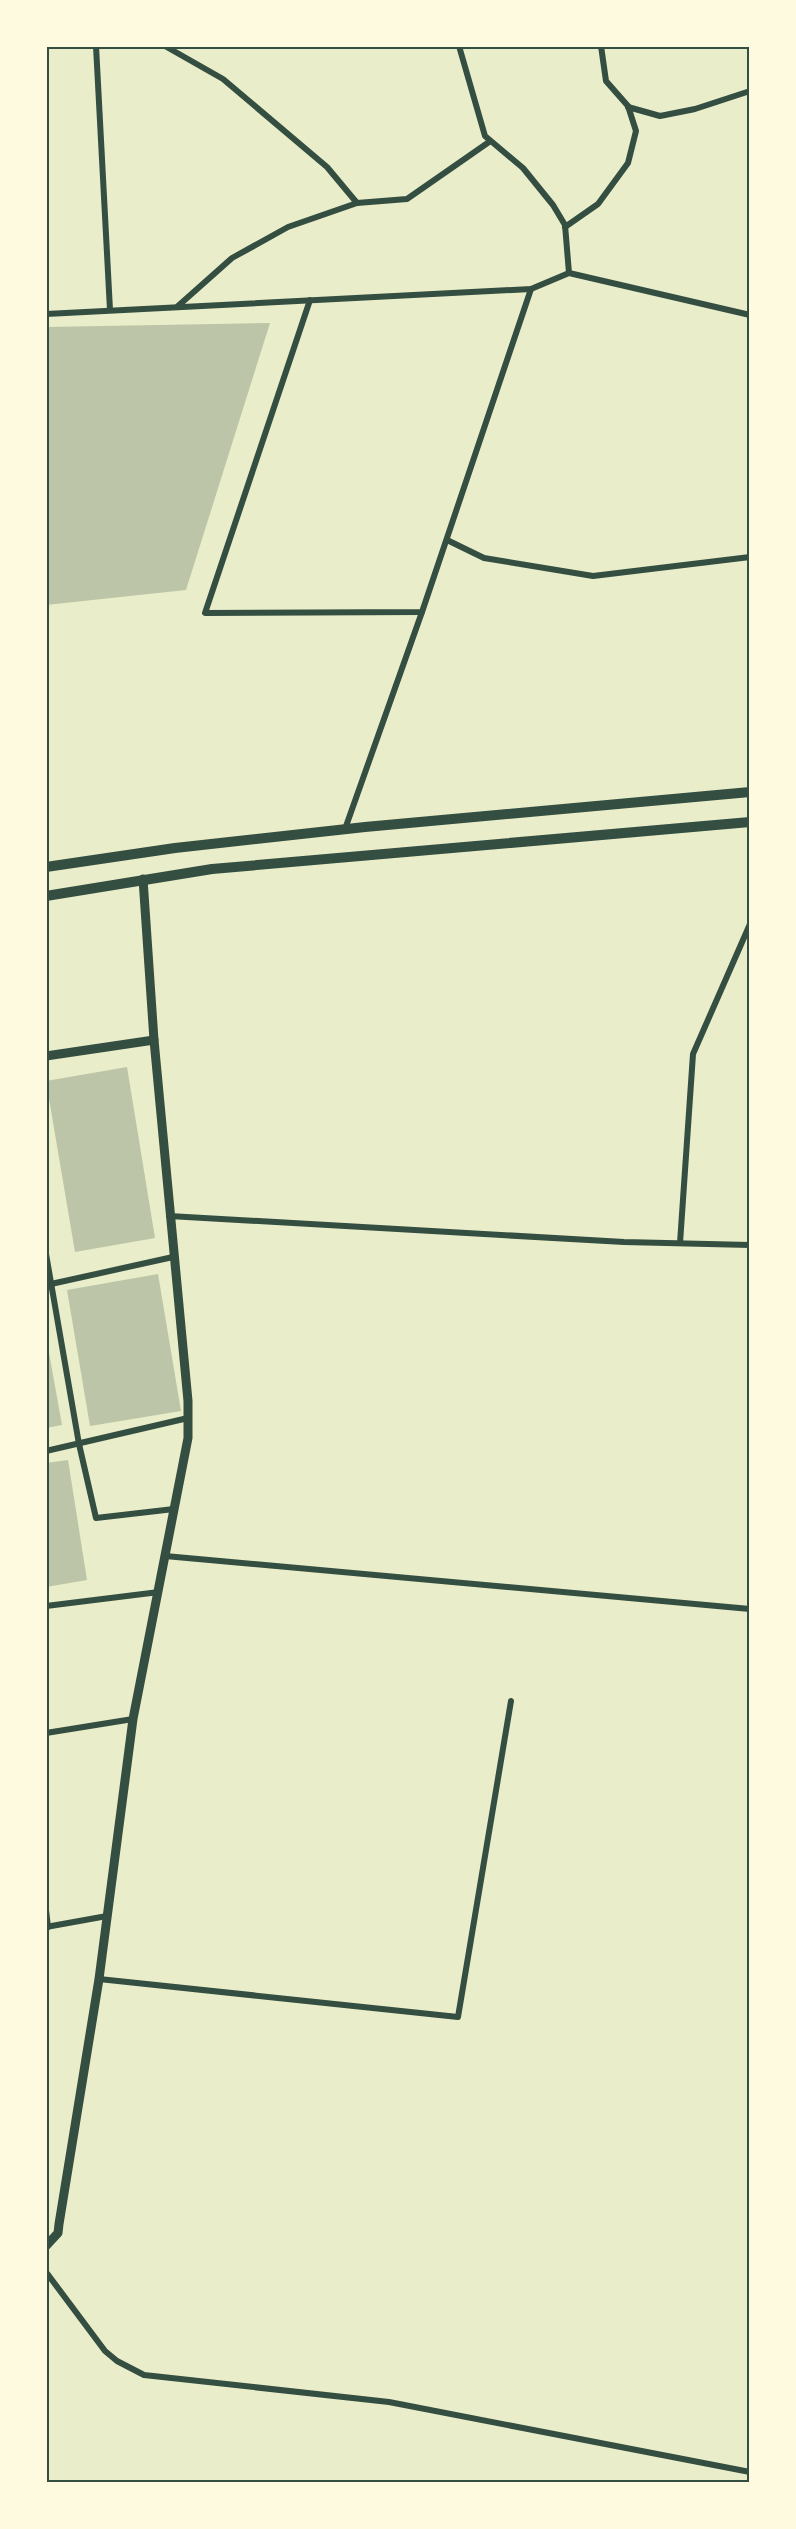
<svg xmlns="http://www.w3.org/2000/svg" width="796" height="2529" font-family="Overpass,sans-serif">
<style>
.building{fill:#bcc5a7}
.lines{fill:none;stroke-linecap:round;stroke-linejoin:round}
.minor{stroke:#344e41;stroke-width:6}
.tertiary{stroke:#344e41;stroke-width:9}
.secondary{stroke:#344e41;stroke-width:10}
.neatline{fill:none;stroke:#344e41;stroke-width:2}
</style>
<rect width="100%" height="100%" fill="#e9edc9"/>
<g class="building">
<path d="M270,323L186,590L46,605V327Z"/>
<path d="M127,1067L155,1238L75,1252L46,1081Z"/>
<path d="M158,1274L181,1411L90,1426L67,1290Z"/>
<path d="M46,1336L62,1425L46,1428Z"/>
<path d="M68,1460L87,1580L46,1587V1463Z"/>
</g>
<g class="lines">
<g class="minor">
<path d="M96,46L110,310"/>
<path d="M165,46L223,79L327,167L357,203L407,199L489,142"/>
<path d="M459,46L485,136L523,168L553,205L565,225L569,273"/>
<path d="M628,107L660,116L695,109L750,91"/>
<path d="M565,227L598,204L628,163L636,131L628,106L606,81L601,46"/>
<path d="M310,300L205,613L422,612L531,289"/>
<path d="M178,306L232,258L288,227L357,203"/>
<path d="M46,314L531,289L569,273L750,315"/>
<path d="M447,540L484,558L593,576L750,557"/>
<path d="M345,829L422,612"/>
<path d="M169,1216L624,1242L750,1245"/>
<path d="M680,1243L693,1054L750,924"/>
<path d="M46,1254L79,1444L96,1518L174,1509"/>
<path d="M51,1284L173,1257"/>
<path d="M46,1451L188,1418"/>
<path d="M165,1556L750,1609"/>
<path d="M46,1606L159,1592"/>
<path d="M46,1733L133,1719"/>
<path d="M46,1910L48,1927"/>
<path d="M46,1927L107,1916"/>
<path d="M99,1979L458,2017L511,1701"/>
<path d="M46,2272L105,2351L117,2361L144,2375L389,2402L750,2472"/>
</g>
<g class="tertiary">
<path d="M143,879L154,1040"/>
<path d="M46,1056L154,1040L188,1401V1438L133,1719L99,1979L59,2224L58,2233L46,2246"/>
</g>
<g class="secondary">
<path d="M46,867L175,848L365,827L750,792"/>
<path d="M46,896L212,869L750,822"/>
</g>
</g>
<rect width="796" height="2529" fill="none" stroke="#fefae0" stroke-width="96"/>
<rect x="48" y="48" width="700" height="2433" class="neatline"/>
</svg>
